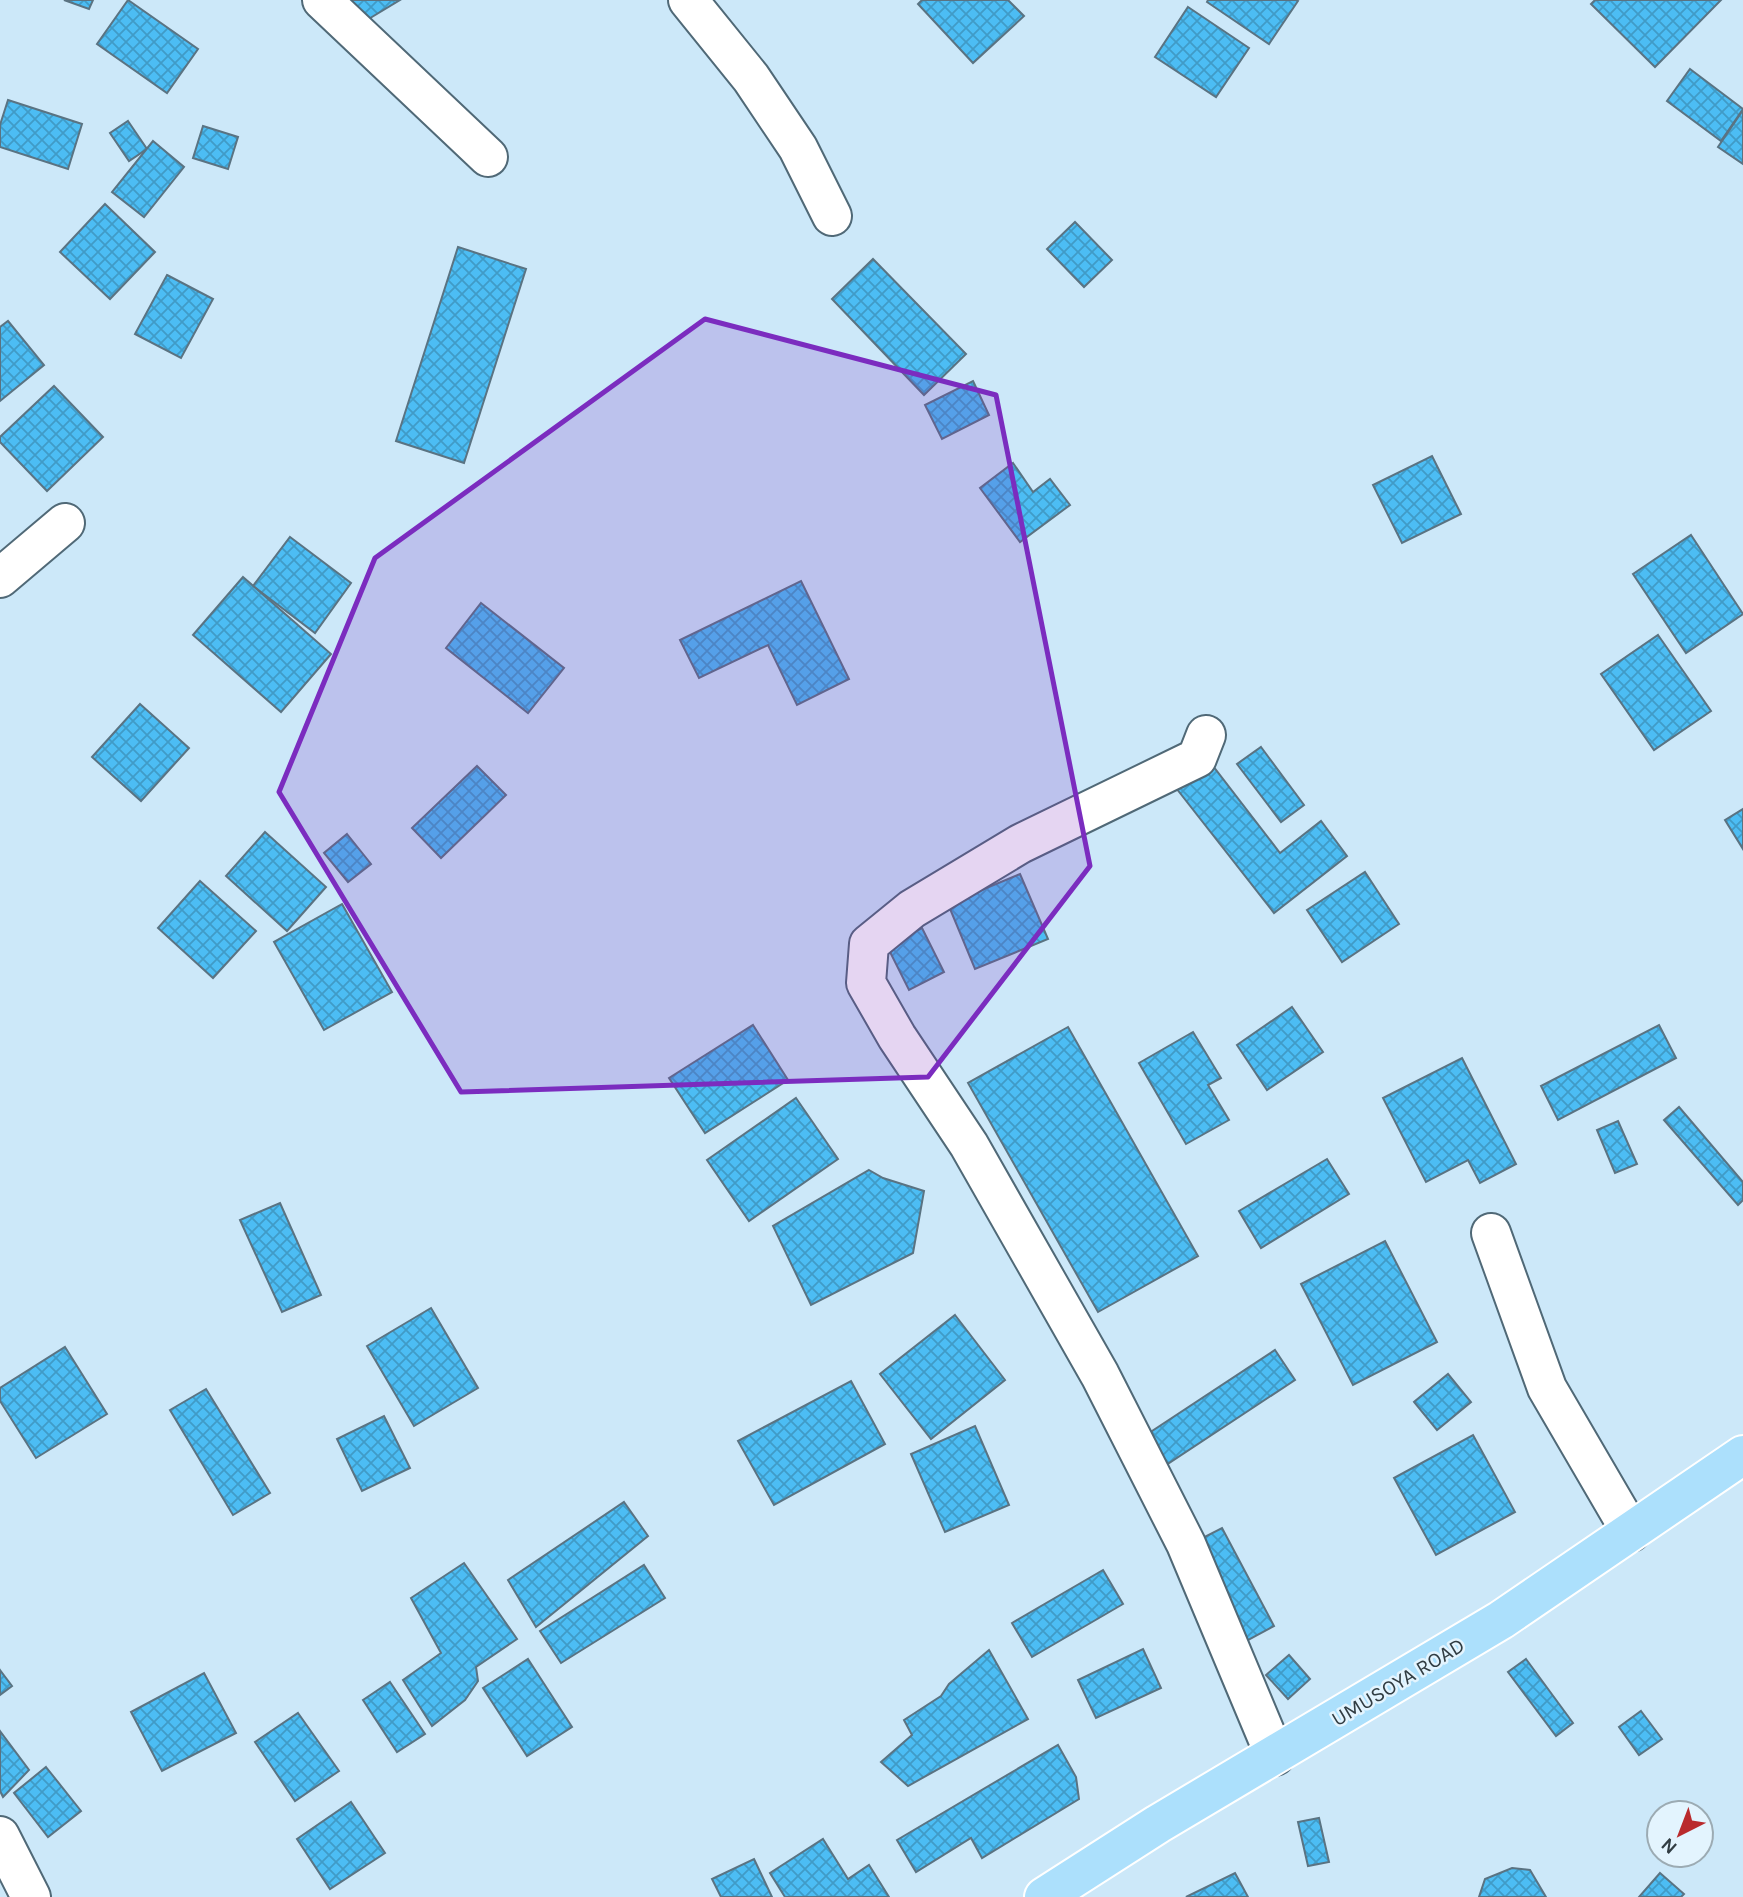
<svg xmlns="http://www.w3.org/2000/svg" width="1743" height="1897" font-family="Karla,sans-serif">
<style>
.building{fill:url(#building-cross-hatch);stroke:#5a7382;stroke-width:2}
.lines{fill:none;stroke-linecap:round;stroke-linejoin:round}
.minor-casing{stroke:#506977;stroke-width:42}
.major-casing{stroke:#fff;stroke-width:42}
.minor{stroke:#fff;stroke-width:38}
.major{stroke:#ace0fc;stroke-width:38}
.marked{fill:#7b2cbf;fill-opacity:0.2;stroke:#7b2cbf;stroke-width:5;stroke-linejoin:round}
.labels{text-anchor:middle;stroke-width:5;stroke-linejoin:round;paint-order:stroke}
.street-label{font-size:21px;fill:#313d43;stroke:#e3f4fe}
</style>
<defs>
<pattern id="building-cross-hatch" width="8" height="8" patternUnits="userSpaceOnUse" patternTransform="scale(1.75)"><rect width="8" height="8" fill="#4cbdf4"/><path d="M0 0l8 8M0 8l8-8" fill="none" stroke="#409bc7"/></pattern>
</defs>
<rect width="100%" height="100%" fill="#cce8f9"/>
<g class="building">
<path d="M64,0H93L89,9Z"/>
<path d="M128,0L198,49L167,93L97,44Z"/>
<path d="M348,0H400L362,23Z"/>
<path d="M922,0H1008L1024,16L973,63L918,4Z"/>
<path d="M1208,0H1296L1298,1L1269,44L1207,2Z"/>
<path d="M1595,0H1721L1655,67L1591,4Z"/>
<path d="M1188,7L1249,48L1216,97L1155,57Z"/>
<path d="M1690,69L1743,109L1721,141L1667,101Z"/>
<path d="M8,100L82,124L68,169L0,147V125Z"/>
<path d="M1743,110V164L1718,147Z"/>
<path d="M128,121L147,149L129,161L110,133Z"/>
<path d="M203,126L238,137L228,169L193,158Z"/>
<path d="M153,141L184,167L144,217L112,192Z"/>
<path d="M105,204L155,252L110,299L60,252Z"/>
<path d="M1075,222L1112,260L1084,287L1047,249Z"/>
<path d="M458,247L526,269L464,463L396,441Z"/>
<path d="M873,259L966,354L924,395L832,299Z"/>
<path d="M167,275L213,299L181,358L135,334Z"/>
<path d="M8,321L44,365L0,401V327Z"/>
<path d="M973,381L989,415L942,439L925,405Z"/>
<path d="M54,386L103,437L47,491L0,442V437Z"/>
<path d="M1432,456L1461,514L1402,543L1373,485Z"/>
<path d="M1013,463L1033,492L1050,479L1070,505L1020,542L980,488Z"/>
<path d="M1691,535L1743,614L1686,653L1633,574Z"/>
<path d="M290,537L351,583L315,633L253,586Z"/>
<path d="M243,577L331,654L281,712L193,635Z"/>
<path d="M801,581L849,679L797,705L768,645L699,678L680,640Z"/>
<path d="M481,603L564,668L528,713L446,648Z"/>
<path d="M1658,635L1711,711L1654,750L1601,674Z"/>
<path d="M140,704L189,748L141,801L92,757Z"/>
<path d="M1261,747L1304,805L1281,822L1237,764Z"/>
<path d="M1203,753L1280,853L1321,821L1347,856L1274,913L1169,779Z"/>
<path d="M477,766L506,795L441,858L412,828Z"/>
<path d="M1743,809V849L1725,820Z"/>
<path d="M265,832L326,887L287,931L226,876Z"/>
<path d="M347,834L371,864L348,882L324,853Z"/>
<path d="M1365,872L1399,924L1342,962L1307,910Z"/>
<path d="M1020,874L1048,939L975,969L948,904Z"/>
<path d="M200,881L256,931L213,978L158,928Z"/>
<path d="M342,904L392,992L324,1030L274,942Z"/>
<path d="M922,928L944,972L909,990L887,946Z"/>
<path d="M1292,1007L1323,1052L1267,1090L1237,1045Z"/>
<path d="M753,1025L788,1080L705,1133L669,1078Z"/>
<path d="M1659,1025L1676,1058L1558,1120L1541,1086Z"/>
<path d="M1068,1027L1198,1256L1098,1312L968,1083Z"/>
<path d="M1193,1032L1221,1078L1208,1085L1229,1120L1186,1144L1139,1063Z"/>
<path d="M1462,1058L1516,1164L1480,1183L1468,1160L1426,1182L1383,1098Z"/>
<path d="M796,1098L838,1159L749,1221L707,1160Z"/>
<path d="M1679,1107L1743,1182V1200L1738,1205L1664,1120Z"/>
<path d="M1618,1121L1637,1164L1615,1173L1597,1130Z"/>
<path d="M1327,1159L1349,1194L1261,1248L1239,1211Z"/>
<path d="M869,1170L883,1178L924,1191L913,1253L811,1305L773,1226Z"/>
<path d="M280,1203L321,1295L282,1312L240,1220Z"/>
<path d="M1385,1241L1437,1342L1353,1385L1301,1284Z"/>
<path d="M431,1308L478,1388L414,1426L367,1346Z"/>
<path d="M955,1315L1005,1380L931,1439L880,1374Z"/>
<path d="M65,1347L107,1414L36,1458L0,1401V1388Z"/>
<path d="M1275,1350L1295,1380L1166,1465L1146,1435Z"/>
<path d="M1448,1374L1471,1402L1437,1430L1414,1402Z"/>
<path d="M851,1381L885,1444L774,1505L738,1441Z"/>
<path d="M206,1389L270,1493L233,1515L170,1410Z"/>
<path d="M384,1416L410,1468L362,1491L337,1439Z"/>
<path d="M975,1426L1009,1505L945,1532L911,1454Z"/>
<path d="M1473,1435L1515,1512L1436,1555L1394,1478Z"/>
<path d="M624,1502L648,1536L536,1627L508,1580Z"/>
<path d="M1222,1528L1274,1626L1239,1645L1187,1546Z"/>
<path d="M464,1563L517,1639L476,1667L478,1681L465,1700L432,1726L403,1680L441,1653L411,1598Z"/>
<path d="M644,1565L665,1598L561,1663L540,1631Z"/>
<path d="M1103,1570L1123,1604L1032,1657L1012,1623Z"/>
<path d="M1143,1649L1161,1688L1096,1718L1078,1680Z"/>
<path d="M989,1650L1028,1719L908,1786L881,1762L912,1735L904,1720L941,1696L949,1684Z"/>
<path d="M1289,1655L1310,1679L1288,1699L1266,1675Z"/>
<path d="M528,1659L572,1727L527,1756L483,1688Z"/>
<path d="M1526,1659L1573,1723L1556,1736L1508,1672Z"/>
<path d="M0,1670L12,1686L0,1695Z"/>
<path d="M204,1673L236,1733L162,1771L131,1712Z"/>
<path d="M390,1682L425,1734L397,1752L363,1700Z"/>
<path d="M1641,1711L1662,1739L1639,1755L1619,1727Z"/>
<path d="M298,1713L339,1771L295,1801L255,1742Z"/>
<path d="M0,1731L29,1770L3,1797L0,1791Z"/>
<path d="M1058,1745L1076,1777L1079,1799L982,1858L971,1838L916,1872L897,1840Z"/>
<path d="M46,1767L81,1811L48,1837L14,1793Z"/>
<path d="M351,1802L385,1853L330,1889L297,1839Z"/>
<path d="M1319,1818L1329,1862L1308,1866L1298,1822Z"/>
<path d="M823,1839L848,1879L869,1865L889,1897H785L770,1873Z"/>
<path d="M754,1859L772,1897H721L712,1879Z"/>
<path d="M1512,1868L1530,1870L1546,1897H1479L1485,1879Z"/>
<path d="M1235,1873L1248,1897H1186Z"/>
<path d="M1660,1873L1684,1894L1681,1897H1639Z"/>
</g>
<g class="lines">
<defs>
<g id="minor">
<path d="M322,0L488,157"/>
<path d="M688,0L751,78L798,148L832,216"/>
<path d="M0,578L65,523"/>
<path d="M1206,735L1197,758L1020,844L912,909L869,944L866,983L897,1037L969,1145L1100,1375L1186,1544L1275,1756"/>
<path d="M1491,1233L1547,1388L1631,1532"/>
<path d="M0,1836L31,1897"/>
</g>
<path id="major" d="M1044,1897L1158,1824L1501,1620L1743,1455"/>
</defs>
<use href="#minor" class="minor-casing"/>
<use href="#major" class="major-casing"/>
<use href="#minor" class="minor"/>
<use href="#major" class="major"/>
</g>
<path class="marked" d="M705,319L996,395L1090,866L928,1077L461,1092L279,792L375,558Z"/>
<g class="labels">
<g class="street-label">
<text transform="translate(1398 1682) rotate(-31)" y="7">UMUSOYA ROAD</text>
</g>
</g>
<g transform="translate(1680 1834) rotate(222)"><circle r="33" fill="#e3f4fe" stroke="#9cabb3" stroke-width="2"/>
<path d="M0-5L12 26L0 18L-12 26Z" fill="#b92a2d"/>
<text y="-10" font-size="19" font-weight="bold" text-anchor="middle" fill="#313d43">N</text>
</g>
</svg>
